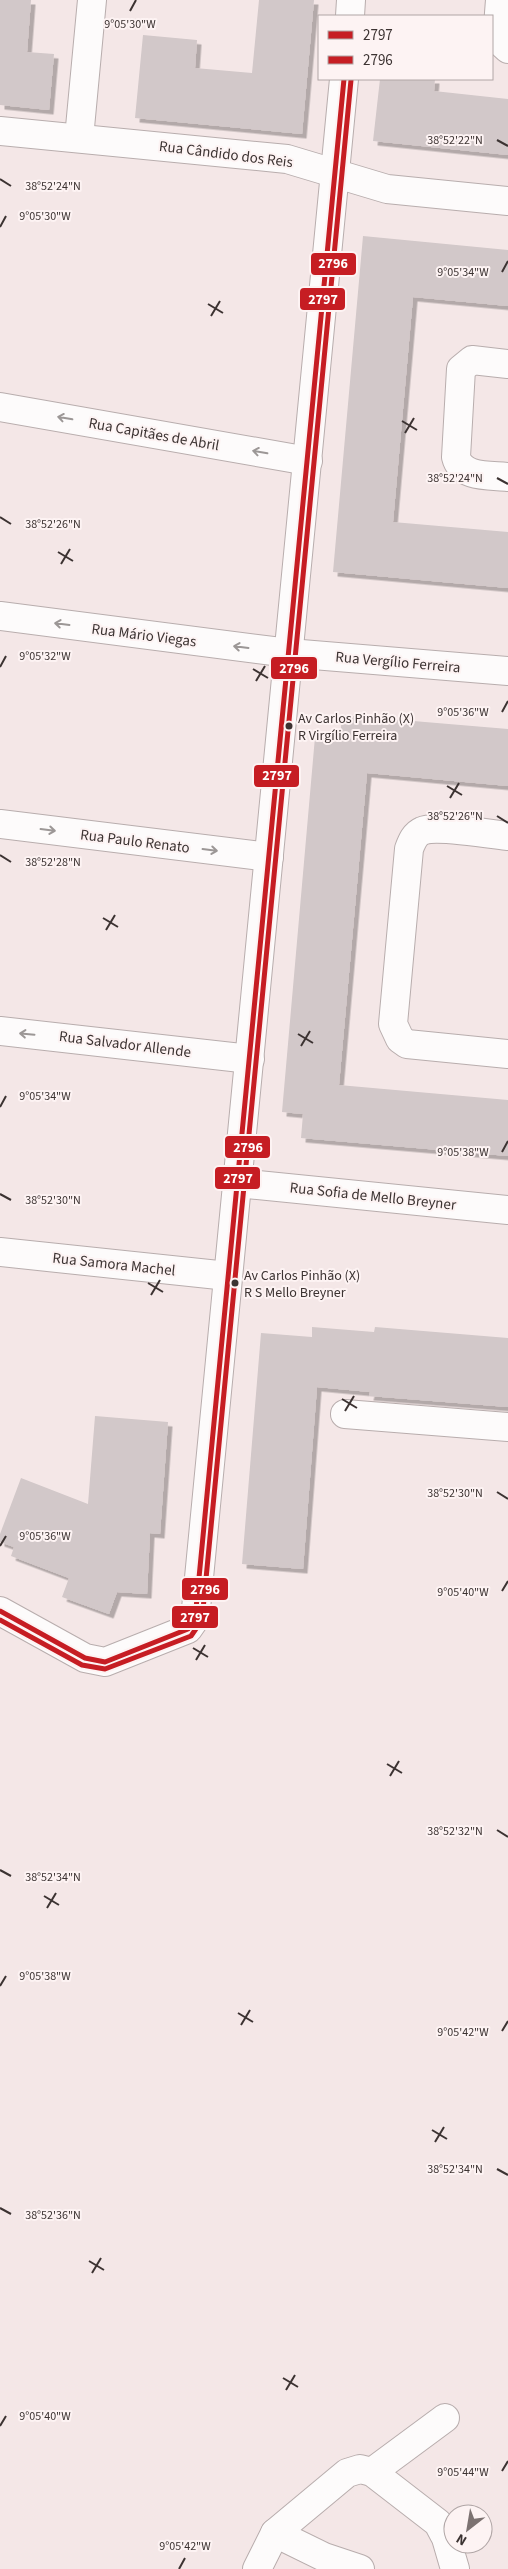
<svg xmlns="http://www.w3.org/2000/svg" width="508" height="2569" font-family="'Source Sans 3',sans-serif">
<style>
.building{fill:#d2c8c9;filter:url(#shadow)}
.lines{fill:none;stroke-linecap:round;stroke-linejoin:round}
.minor-casing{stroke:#b8adad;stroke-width:30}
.minor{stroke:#fdfbfb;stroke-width:28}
.bus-1-casing{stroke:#fdf3f3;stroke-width:9}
.bus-2-casing{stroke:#fdf3f3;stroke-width:9}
.bus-1{stroke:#c61d23;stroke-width:5}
.bus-2{stroke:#c61d23;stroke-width:5}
.oneway{stroke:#9c9796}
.ticks{fill:none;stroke:#3c3332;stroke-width:2}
.bus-dot{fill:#3c3332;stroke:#fdf3f3;stroke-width:2}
.labels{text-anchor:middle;stroke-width:4;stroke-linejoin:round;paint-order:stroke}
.bus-label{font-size:14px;fill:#3c3332;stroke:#fdf3f3;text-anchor:start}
.street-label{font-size:15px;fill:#3c3332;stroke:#fdf3f3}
.ticks-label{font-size:12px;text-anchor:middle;fill:#3c3332;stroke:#fdf3f3;stroke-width:4;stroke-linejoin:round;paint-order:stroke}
.line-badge{stroke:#fdf3f3;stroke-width:2}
.badge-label{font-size:14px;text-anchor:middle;font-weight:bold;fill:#fff}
</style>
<defs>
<filter id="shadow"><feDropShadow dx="4.5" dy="4.5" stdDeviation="0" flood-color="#0004"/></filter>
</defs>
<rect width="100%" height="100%" fill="#f4e7e7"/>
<g class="building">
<path d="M0,0H31L27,52L54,54L49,110L0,105Z"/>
<path d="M259,0H314L302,134L135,118L143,35L197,40L195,68L252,73Z"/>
<path d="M380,79H435L434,91L508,99V155L373,141Z"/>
<path d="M363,236L508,250V306L413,297L393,522L508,532V588L333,572Z"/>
<path d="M342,715L508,729V786L367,773L339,1085L508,1100V1156L301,1138L303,1114L282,1112L315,737L340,739Z"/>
<path d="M312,1327L374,1332L375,1327L508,1338V1407L369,1396L370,1392L317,1387L303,1569L242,1564L261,1333L312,1337Z"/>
<path d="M95,1416L168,1422L160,1534L150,1533L147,1594L117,1592L109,1614L62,1597L69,1578L11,1556L14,1547L0,1542V1534L21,1478L88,1504Z"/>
</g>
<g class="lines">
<defs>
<g id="minor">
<path d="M500,0L497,39L508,49"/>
<path d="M350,16L351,0"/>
<path d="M0,131L287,159L387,189L508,201"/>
<path d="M79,138L92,0"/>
<path d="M508,364L472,360L461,369L456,457C461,478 490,475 508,477"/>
<path d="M0,407L308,461"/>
<path d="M0,616L289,653L508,671"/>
<path d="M0,824L269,857"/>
<path d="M508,836C491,834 435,825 422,831C415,834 412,841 409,849L393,1024L400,1039L407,1044L508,1054"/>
<path d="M0,1031L250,1059"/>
<path d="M237,1183L508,1210"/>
<path d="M0,1252L228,1276"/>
<path d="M345,1414L508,1427"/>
<path d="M0,1611L85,1658L105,1662L188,1629L195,1619L344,79"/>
<path d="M372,2472L445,2418"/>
<path d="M275,2533L324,2557L360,2569"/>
<path d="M257,2569L275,2533L347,2473L360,2469L372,2472L438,2523L446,2538L455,2569"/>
</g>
</defs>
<use href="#minor" class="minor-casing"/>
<use href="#minor" class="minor"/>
<defs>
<path id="bus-1" d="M0,1611L85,1658L105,1662L188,1629L195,1619L344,79"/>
<path id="bus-2" d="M0,1620L82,1665L105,1669L191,1636L202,1620L351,80"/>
</defs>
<use href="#bus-1" class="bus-1-casing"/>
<use href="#bus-2" class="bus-2-casing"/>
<use href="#bus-1" class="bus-1"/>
<use href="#bus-2" class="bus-2"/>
</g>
<defs><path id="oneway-shaft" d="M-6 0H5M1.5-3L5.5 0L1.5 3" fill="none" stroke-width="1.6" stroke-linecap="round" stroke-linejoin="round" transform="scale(1.25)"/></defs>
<g class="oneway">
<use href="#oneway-shaft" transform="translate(65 418) rotate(-170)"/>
<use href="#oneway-shaft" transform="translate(260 452) rotate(-170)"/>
<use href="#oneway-shaft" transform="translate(62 624) rotate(-173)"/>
<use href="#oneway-shaft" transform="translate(241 647) rotate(-173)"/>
<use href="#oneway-shaft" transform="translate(48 830) rotate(7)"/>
<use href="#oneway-shaft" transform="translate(210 850) rotate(7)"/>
<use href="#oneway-shaft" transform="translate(27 1034) rotate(-175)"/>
</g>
<path class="ticks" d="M130,11L136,0M497,140L508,146M0,179L11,186M0,227L6,216M502,272L508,261M208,304L223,313M211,316L220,301M402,421L417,430M405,433L414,418M497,478L508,484M0,517L11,524M58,552L73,561M61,564L70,549M0,667L6,656M253,669L268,678M256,681L265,666M502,712L508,701M447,786L462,795M450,798L459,783M497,816L508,823M0,855L11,862M103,918L118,927M106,930L115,915M298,1034L313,1043M301,1046L310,1031M0,1107L6,1096M502,1152L508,1141M0,1194L11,1200M148,1283L163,1292M151,1295L160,1280M342,1399L357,1408M345,1411L354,1396M497,1492L508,1499M0,1546L6,1536M502,1591L508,1581M193,1648L208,1657M196,1660L205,1645M387,1764L402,1773M390,1776L399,1761M497,1830L508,1837M0,1870L11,1876M44,1896L59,1905M47,1908L56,1893M0,1986L6,1976M238,2013L253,2022M241,2025L250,2010M502,2031L508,2021M432,2130L447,2139M435,2142L444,2127M497,2169L508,2175M0,2208L11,2214M89,2261L104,2270M92,2273L101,2258M283,2378L298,2387M286,2390L295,2375M0,2426L6,2416M502,2471L508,2461M179,2569L185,2558"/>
<g class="bus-dot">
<circle cx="289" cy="726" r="4.5"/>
<circle cx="235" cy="1283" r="4.5"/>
</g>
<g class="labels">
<g class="bus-label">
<text x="298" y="723">Av Carlos Pinhão (X)<tspan x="298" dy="17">R Virgílio Ferreira</tspan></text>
<text x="244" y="1280">Av Carlos Pinhão (X)<tspan x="244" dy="17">R S Mello Breyner</tspan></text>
</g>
<g class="street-label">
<text transform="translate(226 154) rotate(7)" y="5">Rua Cândido dos Reis</text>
<text transform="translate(154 434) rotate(10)" y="5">Rua Capitães de Abril</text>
<text transform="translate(144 635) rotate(7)" y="5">Rua Mário Viegas</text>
<text transform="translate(398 662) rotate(5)" y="5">Rua Vergílio Ferreira</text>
<text transform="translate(135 841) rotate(7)" y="5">Rua Paulo Renato</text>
<text transform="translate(125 1044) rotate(7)" y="5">Rua Salvador Allende</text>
<text transform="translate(373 1196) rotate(6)" y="5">Rua Sofia de Mello Breyner</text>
<text transform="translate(114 1264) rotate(6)" y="5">Rua Samora Machel</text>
</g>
</g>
<g class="ticks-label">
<text x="130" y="28">9°05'30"W</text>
<text x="455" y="144">38°52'22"N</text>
<text x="53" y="190">38°52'24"N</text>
<text x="45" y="220">9°05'30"W</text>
<text x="463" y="276">9°05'34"W</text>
<text x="455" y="482">38°52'24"N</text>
<text x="53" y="528">38°52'26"N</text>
<text x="45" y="660">9°05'32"W</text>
<text x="463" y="716">9°05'36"W</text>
<text x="455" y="820">38°52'26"N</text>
<text x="53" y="866">38°52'28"N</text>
<text x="45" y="1100">9°05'34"W</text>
<text x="463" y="1156">9°05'38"W</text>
<text x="53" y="1204">38°52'30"N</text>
<text x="455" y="1497">38°52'30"N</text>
<text x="45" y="1540">9°05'36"W</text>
<text x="463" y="1596">9°05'40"W</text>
<text x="455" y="1835">38°52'32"N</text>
<text x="53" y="1881">38°52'34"N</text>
<text x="45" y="1980">9°05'38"W</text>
<text x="463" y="2036">9°05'42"W</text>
<text x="455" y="2173">38°52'34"N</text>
<text x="53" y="2219">38°52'36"N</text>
<text x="45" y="2420">9°05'40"W</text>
<text x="463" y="2476">9°05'44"W</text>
<text x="185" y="2550">9°05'42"W</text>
</g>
<g class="line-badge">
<rect x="310" y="252" width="47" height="24" rx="5" fill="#c61d23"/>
<rect x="299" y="287" width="47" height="24" rx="5" fill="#c61d23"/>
<rect x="270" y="656" width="48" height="24" rx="5" fill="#c61d23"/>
<rect x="253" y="764" width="47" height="24" rx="5" fill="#c61d23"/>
<rect x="224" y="1135" width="47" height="24" rx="5" fill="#c61d23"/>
<rect x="214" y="1166" width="47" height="24" rx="5" fill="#c61d23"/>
<rect x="181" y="1577" width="48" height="24" rx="5" fill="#c61d23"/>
<rect x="171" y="1605" width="48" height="24" rx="5" fill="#c61d23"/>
</g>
<g class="badge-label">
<text x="333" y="268">2796</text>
<text x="323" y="304">2797</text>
<text x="294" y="673">2796</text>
<text x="277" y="780">2797</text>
<text x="248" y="1152">2796</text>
<text x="238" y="1183">2797</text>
<text x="205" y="1594">2796</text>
<text x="195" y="1622">2797</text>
</g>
<rect x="318" y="15" width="175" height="65" fill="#fdf3f3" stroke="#b0a6a6"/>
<rect x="328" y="31" width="25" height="8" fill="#c61d23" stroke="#b0a6a6"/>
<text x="363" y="40" font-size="15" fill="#3c3332">2797</text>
<rect x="328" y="56" width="25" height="8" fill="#c61d23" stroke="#b0a6a6"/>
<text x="363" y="65" font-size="15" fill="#3c3332">2796</text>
<g transform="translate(468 2529) rotate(211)"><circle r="24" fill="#fdf3f3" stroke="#b0a6a6"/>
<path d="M0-4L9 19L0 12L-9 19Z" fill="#7c7271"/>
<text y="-8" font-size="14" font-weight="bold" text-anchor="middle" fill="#3c3332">N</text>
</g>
</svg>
